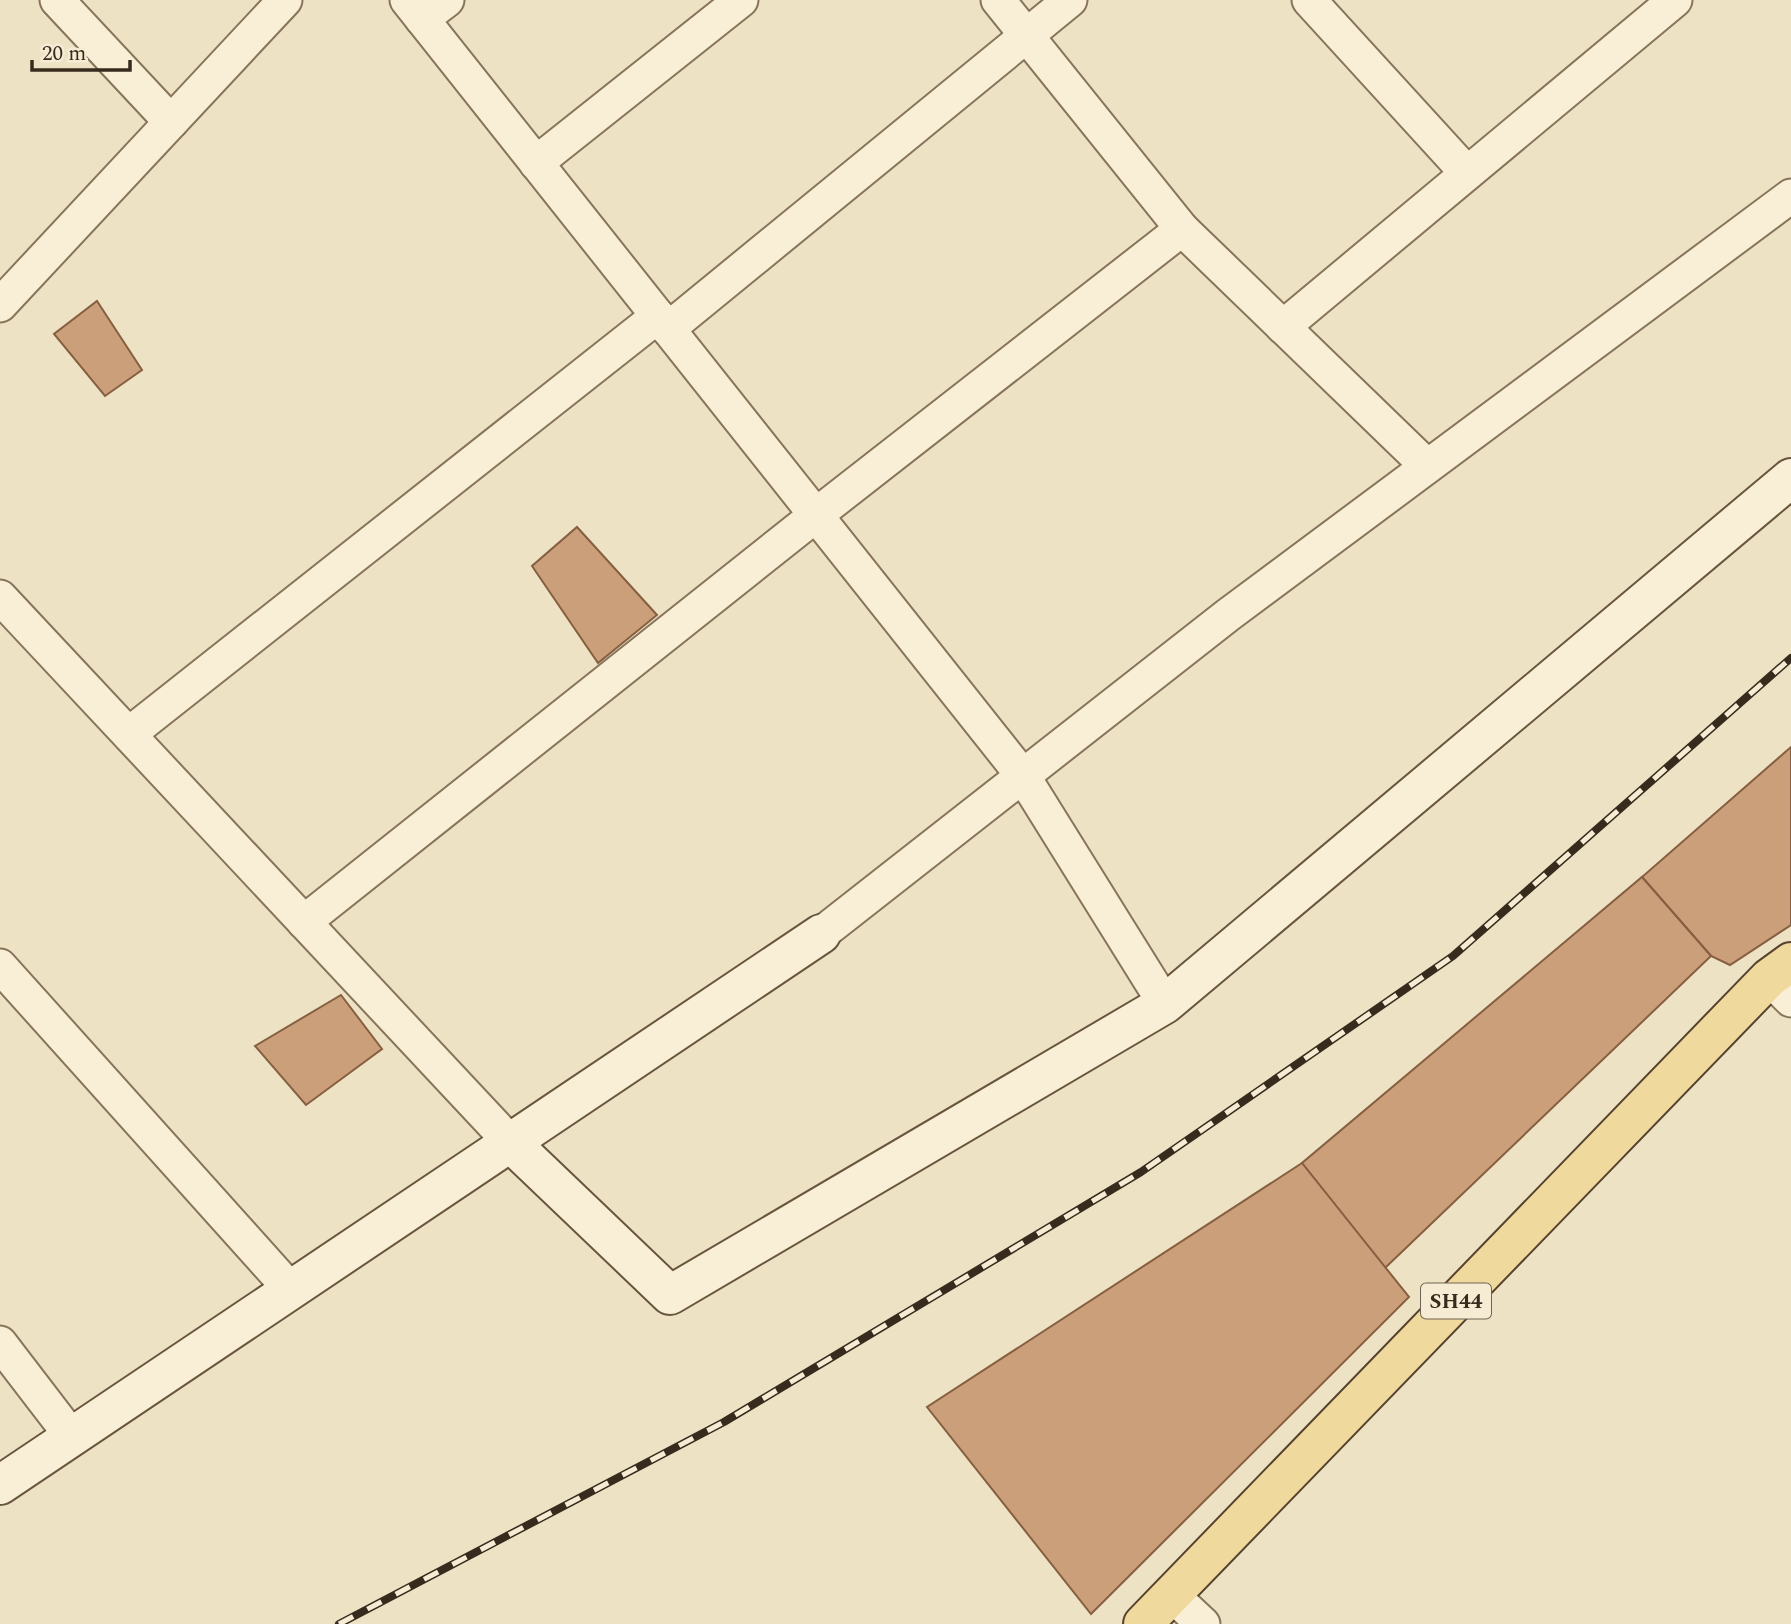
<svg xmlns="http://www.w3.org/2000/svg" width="1791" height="1624" font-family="Spectral,serif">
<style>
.building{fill:#cb9f7a;stroke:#865f41;stroke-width:2}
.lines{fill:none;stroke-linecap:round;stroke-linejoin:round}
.street-casing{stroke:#87745a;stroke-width:37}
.secondary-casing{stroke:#69553e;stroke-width:42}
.primary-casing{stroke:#55422f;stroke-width:42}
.street{stroke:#f8efd6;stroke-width:33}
.secondary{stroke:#f8efd6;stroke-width:38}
.primary{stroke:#f0d99c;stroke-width:38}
.rail-casing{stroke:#372b1e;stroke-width:8}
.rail{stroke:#f5ecd3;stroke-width:5;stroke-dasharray:16;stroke-linecap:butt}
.labels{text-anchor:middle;stroke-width:5;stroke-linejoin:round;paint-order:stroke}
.shield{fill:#f5ecd3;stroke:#706554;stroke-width:2}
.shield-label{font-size:21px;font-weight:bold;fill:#372b1e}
</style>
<rect width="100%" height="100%" fill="#ede2c3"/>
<g class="building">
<path d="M97,301L142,370L105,396L54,334Z"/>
<path d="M577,527L657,615L598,663L532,566Z"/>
<path d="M1791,747V925L1730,965L1711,956L1642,877Z"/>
<path d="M1642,877L1711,956L1385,1268L1302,1163Z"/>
<path d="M341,995L382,1049L306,1105L255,1046Z"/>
<path d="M1302,1163L1409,1297L1091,1614L927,1407Z"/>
</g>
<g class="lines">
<defs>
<g id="street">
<path d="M57,0L171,122"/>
<path d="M407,0L1023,776L1165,1004"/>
<path d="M1309,0L1467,173"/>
<path d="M422,19L447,0"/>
<path d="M536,163L741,0"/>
<path d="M1182,229L1427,466"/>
<path d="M0,305L285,0"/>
<path d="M1283,327L1675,0"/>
<path d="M668,329L1070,0"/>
<path d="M0,597L511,1143"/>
<path d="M129,734L658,316"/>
<path d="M304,922L816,515L1182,229L998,0"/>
<path d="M821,934L1228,615L1791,196"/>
<path d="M0,966L291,1290"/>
<path d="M1769,978L1791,1000"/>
<path d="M0,1343L72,1437"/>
<path d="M1172,1595L1203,1624"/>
</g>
<g id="secondary">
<path d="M511,1143L670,1295L1165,1004L1791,478"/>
<path d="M0,1485L821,934"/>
</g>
<path id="primary" d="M1143,1624L1769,978L1791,962"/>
</defs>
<use href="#street" class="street-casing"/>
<use href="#secondary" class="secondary-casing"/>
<use href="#primary" class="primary-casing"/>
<use href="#street" class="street"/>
<use href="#secondary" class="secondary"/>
<use href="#primary" class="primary"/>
<defs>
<path id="rail" d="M339,1624L724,1422L1141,1172L1453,956L1791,658"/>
</defs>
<use href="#rail" class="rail-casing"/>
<use href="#rail" class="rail"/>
</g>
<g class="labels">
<rect class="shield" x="1421" y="1283.5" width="70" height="35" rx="5"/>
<g class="shield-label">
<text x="1456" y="1308">SH44</text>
</g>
</g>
<path d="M32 60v10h98v-10" fill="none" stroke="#372b1e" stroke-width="3.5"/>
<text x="42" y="60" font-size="21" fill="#372b1e" stroke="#f5ecd3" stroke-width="5" paint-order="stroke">20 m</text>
</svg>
